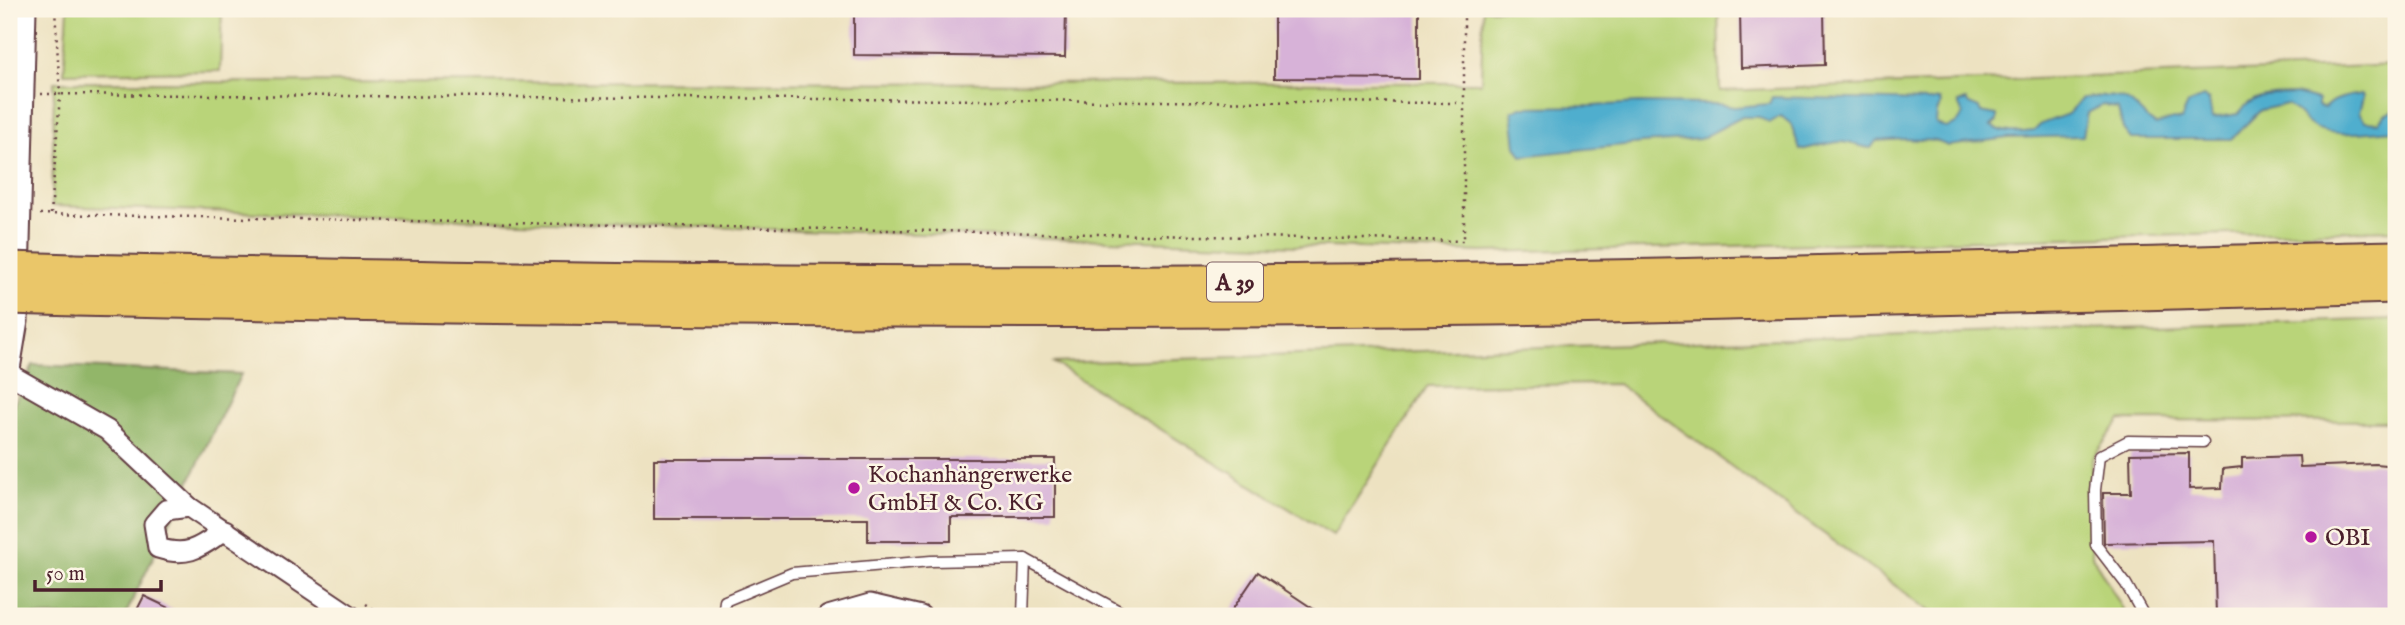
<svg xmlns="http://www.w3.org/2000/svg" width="2405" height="625" font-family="'IM FELL English',serif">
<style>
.green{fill:#b9d479;stroke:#827a52;stroke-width:2}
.forest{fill:#92b669;stroke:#6e6a4a;stroke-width:2}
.water{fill:#4faece;stroke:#4c667c;stroke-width:2}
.building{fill:#d7b2d8}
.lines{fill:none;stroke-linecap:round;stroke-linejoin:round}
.service-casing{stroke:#623c42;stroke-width:13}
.minor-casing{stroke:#623c42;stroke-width:23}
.motorway-casing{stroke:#623c42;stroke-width:37}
.path{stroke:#623c42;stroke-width:2.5;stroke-dasharray:2 5;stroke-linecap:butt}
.service{stroke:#fff;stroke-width:10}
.minor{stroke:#fff;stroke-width:19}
.motorway{stroke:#eac669;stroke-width:33}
.motorway-bridge-casing{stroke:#623c42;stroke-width:37;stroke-linecap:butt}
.motorway-bridge{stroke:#eac669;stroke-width:33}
.poi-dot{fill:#b5179e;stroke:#fcf5e5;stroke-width:2.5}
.labels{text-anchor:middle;stroke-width:5;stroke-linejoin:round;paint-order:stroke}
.shield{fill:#fcf5e5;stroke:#7f5f63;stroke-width:2}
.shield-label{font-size:23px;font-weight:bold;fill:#4a1f2b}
.poi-label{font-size:24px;fill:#4a1f2b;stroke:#fcf5e5;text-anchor:start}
</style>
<rect width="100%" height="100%" fill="#fcf5e5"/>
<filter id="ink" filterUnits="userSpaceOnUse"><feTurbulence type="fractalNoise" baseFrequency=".0143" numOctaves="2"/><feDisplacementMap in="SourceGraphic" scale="14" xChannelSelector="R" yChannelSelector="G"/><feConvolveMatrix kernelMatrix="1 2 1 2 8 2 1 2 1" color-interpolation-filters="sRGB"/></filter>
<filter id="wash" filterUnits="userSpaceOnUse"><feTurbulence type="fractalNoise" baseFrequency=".00686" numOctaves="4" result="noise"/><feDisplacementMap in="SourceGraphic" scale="28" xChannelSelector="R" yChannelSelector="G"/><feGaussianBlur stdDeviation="1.57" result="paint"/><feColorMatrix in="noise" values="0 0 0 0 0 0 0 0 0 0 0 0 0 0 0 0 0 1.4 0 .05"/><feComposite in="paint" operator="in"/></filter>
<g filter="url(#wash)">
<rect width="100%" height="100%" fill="#ede2c1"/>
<g class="green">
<path d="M68,9H222L220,71L64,73Z"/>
<path d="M1483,9H1718L1720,91L2396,65V230L1482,252L52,206L54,82L1481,83Z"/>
<path d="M2396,319V421L2120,420L2092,459V556L2127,616H1937L1618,384L1428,386L1333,536L1054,363Z"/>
</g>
<path class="forest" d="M33,365L241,374L125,616H9V414Z"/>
<path class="water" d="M2296,94L2318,100V106L2324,108C2332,99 2350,95 2362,94L2363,97L2359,113L2365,121L2378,122L2386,114L2396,110V130C2373,131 2332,139 2312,126C2303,121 2297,110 2287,104L2261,110L2231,139H2131L2123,129L2118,109L2103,105L2087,113L2083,136L2008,138L1948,146L1936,141L1905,139L1876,141L1871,148C1862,147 1852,143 1842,142C1833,141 1812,148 1800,150L1791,124L1781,116L1769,123L1759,117H1742L1700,139L1642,143L1522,156L1516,146L1512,111L1521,107L1593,106L1637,103L1718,104L1734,107L1769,104L1772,97L1929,101L1940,99L1941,104L1937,112L1936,123L1945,128C1955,126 1959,123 1963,113L1958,103L1966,100L1969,104L1979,108L1981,112L1997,115V121L1991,126C2006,134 2017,133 2034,131L2041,124L2068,114L2082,98C2097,97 2118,93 2131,103C2140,110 2146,119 2156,125L2173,119L2181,120L2188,104L2203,97L2209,100L2212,118L2238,114C2255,92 2270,95 2296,94Z"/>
<g id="blocks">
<g class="building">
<path d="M854,9H1066L1065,57L854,55Z"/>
<path d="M1274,9H1419V79L1274,78Z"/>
<path d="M1740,9H1824L1825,65L1741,68Z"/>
<path d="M2189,453V489L2222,488L2223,469L2242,467V458L2299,456L2300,467L2375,464L2396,466V607L2388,616H2216L2214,541L2104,543L2103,493H2131L2130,454Z"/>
<path d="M654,459H1055V517H951V541H868V519H654Z"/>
<path d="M1258,572L1324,616H1228Z"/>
<path d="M144,596L186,616H134Z"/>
</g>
</g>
</g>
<g filter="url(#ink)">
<use href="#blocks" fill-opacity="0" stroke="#623c42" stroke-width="2"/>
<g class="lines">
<defs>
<g id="service">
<path d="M1025,559L1128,616"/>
<path d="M723,616L725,601L792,573L931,561L1025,559L1023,616"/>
<path d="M2144,616L2126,584L2096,545L2095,490L2099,456L2128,441L2203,442"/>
</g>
<g id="minor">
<path d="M9,374L107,430L189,507L351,616"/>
<path d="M9,375L18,321L26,9"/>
<path d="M189,507L166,510L154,524L158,548C189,558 200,547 225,530"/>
<path d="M828,616L870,604L921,616"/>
</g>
<g id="motorway">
<path d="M73,271C447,279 820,285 1194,282C1595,280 1996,268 2396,258"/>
<path d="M75,299C573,310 1070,314 1568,307C1844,302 2120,293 2396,286"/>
</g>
</defs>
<use href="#service" class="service-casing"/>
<use href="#minor" class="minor-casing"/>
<use href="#motorway" class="motorway-casing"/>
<g class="path">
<path d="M41,94L1462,103"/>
<path d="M40,214L1464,241V9"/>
<path d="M51,214L60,95L55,9"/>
<path d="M366,604L384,616"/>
</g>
<use href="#service" class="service"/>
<use href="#minor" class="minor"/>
<use href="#motorway" class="motorway"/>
<defs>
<g id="motorway-bridge">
<path d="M9,269L73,271"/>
<path d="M9,297L75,299"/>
</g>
</defs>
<use href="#motorway-bridge" class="motorway-bridge-casing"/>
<use href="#motorway-bridge" class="motorway-bridge"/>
</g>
</g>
<g class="poi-dot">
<circle cx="854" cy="488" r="7"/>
<circle cx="2311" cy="537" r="7"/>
</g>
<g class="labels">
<rect class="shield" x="1207" y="262.5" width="56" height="39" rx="5"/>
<g class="shield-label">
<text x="1235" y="290">A 39</text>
</g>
<g class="poi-label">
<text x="868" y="482">Kochanhängerwerke<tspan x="868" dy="28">GmbH &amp; Co. KG</tspan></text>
<text x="2325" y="545">OBI</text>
</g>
</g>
<rect width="2405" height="625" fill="none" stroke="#fcf5e5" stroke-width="35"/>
<path d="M35 580v10h126v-10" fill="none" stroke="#4a1f2b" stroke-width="3.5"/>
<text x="46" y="580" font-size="21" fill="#4a1f2b" stroke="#fcf5e5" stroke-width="5" paint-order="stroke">50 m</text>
</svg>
